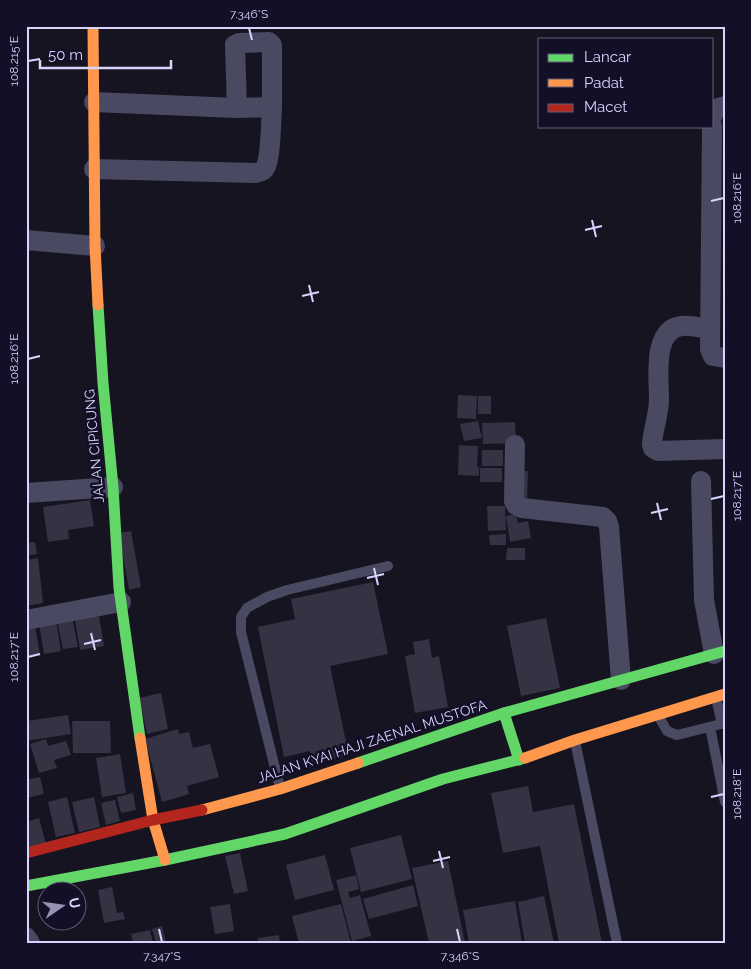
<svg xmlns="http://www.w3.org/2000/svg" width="751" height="969" font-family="Raleway,sans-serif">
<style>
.building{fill:#343243}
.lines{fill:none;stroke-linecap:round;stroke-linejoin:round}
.lane{stroke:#4a4962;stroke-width:10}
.street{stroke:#4a4962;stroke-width:20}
.fast{stroke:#63d668;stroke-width:11}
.slow{stroke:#ff974d;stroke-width:11}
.jam{stroke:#b3261e;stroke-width:11}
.ticks{fill:none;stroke:#d9d4ff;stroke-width:2}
.labels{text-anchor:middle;stroke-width:5;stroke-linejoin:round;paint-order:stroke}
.street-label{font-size:14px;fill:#d9d4ff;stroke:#130f26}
.neatline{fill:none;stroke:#d9d4ff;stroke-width:2}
.ticks-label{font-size:12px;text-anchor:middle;fill:#d9d4ff}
</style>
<rect width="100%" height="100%" fill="#161421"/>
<g class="building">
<path d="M458,395L477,396L476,419L457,418Z"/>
<rect x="478" y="396" width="13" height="18"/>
<path d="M478,421L482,438L464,441L460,424Z"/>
<path d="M515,422L516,443L483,444L482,423Z"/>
<path d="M459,445L478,446L477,467H479V476L458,475Z"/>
<rect x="482" y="450" width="21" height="16"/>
<rect x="480" y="468" width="22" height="14"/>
<path d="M518,471H528L527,500H518Z"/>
<path d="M90,500L94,526L68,530L69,539L48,542L43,507Z"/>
<path d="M487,506H505L506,530L488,531Z"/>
<path d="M516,514L518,523L528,521L531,538L510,542L506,516Z"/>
<path d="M131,531L141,587L129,590L119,533Z"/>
<path d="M506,534V545H490L489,535Z"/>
<path d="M35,542L37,554L26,556V543Z"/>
<path d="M507,548H525V560H506Z"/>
<path d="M38,558L43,603L26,606V560Z"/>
<path d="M373,582L388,654L330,666L349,756L312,764L310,751L284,757L258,627L295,619L291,599Z"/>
<path d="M72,616L78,647L63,649L57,619Z"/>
<path d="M99,616L104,646L80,650L75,620Z"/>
<path d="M546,618L560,688L521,696L507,626Z"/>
<path d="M56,620L61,651L44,654L39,623Z"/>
<path d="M34,621L40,654L26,657V622Z"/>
<path d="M429,639L432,658L439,656L448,707L415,713L405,656L415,654L413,642Z"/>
<path d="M161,693L168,729L147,734L139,698Z"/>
<path d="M68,715L71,734L26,741V721Z"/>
<path d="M72,721H110L111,753H73Z"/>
<path d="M178,729L179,734L189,732L193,748L210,744L219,777L187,786L189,794L162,802L145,739Z"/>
<path d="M46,739L48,746L66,741L71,755L54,760L57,768L39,773L30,744Z"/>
<path d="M120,754L126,793L102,797L96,758Z"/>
<path d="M40,777L44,794L26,798V780Z"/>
<path d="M528,786L533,812L574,804L602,943H559L540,846L503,853L491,793Z"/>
<path d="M133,793L136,810L121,813L117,797Z"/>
<path d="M67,797L75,833L56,837L48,802Z"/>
<path d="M94,797L100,827L79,832L72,802Z"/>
<path d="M115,800L120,821L106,825L101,803Z"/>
<path d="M39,818L46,844L26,850V822Z"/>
<path d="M401,835L412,879L361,892L350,848Z"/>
<path d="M240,853L248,891L234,894L225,856Z"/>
<path d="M325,855L334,890L295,900L286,865Z"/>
<path d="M448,861L465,943H429L412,868Z"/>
<path d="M356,875L359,889L348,892L350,898L360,895L371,936L352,941L336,880Z"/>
<path d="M413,885L418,906L369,919L363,899Z"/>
<path d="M112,887L117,913L123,912L125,919L104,923L98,890Z"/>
<path d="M544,896L554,943H525L518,902Z"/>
<path d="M515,901L522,943H469L463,910Z"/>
<path d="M230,904L234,931L215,934L210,907Z"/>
<path d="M341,904L351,943H299L292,916Z"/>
<path d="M162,926L166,943H156L152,929Z"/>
<path d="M150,930L153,943H133L131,934Z"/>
<path d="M279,935L280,943H258V938Z"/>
</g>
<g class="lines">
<g class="lane">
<path d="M716,698L722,724"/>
<path d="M659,717L667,731L677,735L725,723"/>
<path d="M710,727L725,802"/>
<path d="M575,741L617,943"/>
<path d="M280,788L241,632V617L247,608L267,597L287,590L388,566"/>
</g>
<g class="street">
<path d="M94,102L237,108L272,107C271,119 271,159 265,168C263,172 259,172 255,173L94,169"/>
<path d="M237,108L235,45L239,43L269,42L272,45V107"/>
<path d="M712,117L715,109L725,106"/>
<path d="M712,126L710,349L713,356L725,358"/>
<path d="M26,240L95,246"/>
<path d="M709,329C701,328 691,325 682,326C652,329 659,378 659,399C659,414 653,429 652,444L653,448L658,451L725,449"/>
<path d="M515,445L514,501L516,505L522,508L603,517L607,521L609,527L621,680"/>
<path d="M701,481L704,600L714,654"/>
<path d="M26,493L113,487"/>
<path d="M26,620L121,602"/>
<path d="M26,937L30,943"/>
</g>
<g class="fast">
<path d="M98,305L103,383L113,487L119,588L140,738"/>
<path d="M504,713L519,760"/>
<path d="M358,763L504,713L725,651"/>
<path d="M26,886L165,860L285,834L443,779L525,758"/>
</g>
<g class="slow">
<path d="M93,26L95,246L98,305"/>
<path d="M140,738L153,820L165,860"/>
<path d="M525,758L575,740L725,694"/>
<path d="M202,810L280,789L358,763"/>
</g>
<path class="jam" d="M26,853L153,820L202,810"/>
</g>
<path class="ticks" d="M249,28L252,40M28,61L40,59M711,201L724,198M592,220L596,237M585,230L602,226M309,285L313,302M302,296L319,292M28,359L40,356M711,499L724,496M657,503L661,520M651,513L668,509M374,568L378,585M367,578L384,574M91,633L95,650M84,644L101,640M28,657L40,654M711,797L724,794M439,851L443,868M433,861L450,857M159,929L162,942M457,929L460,942"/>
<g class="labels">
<g class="street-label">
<text transform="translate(94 446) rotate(-95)" y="5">JALAN CIPICUNG</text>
<text transform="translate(372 741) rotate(-18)" y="5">JALAN KYAI HAJI ZAENAL MUSTOFA</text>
</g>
</g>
<rect width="751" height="969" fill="none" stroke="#130f26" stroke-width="55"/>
<rect x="538" y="38" width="175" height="90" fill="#130f26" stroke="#625e7d"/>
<rect x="548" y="54" width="25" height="8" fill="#63d668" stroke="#625e7d"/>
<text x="584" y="62" font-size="15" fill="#d9d4ff">Lancar</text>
<rect x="548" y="79" width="25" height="8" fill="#ff974d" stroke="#625e7d"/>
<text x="584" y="88" font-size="15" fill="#d9d4ff">Padat</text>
<rect x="548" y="104" width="25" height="8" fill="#b3261e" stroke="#625e7d"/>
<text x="584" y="112" font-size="15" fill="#d9d4ff">Macet</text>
<g transform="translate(62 906) rotate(77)"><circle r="24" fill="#130f26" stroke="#625e7d"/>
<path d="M0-4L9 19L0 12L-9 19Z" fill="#9591b1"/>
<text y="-8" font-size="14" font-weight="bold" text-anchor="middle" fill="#d9d4ff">U</text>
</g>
<path d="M40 60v8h131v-8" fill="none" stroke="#d9d4ff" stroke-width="2.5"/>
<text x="48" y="60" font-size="15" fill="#d9d4ff" stroke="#130f26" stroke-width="4" paint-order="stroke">50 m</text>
<rect x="28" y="28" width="696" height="914" class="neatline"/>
<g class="ticks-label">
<text x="249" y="18">7.346°S</text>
<text transform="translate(14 61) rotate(-90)" y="4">108.215°E</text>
<text transform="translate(737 198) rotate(-90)" y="4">108.216°E</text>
<text transform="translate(14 359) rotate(-90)" y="4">108.216°E</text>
<text transform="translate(737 496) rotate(-90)" y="4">108.217°E</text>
<text transform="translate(14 657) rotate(-90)" y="4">108.217°E</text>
<text transform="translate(737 794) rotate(-90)" y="4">108.218°E</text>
<text x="162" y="960">7.347°S</text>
<text x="460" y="960">7.346°S</text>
</g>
</svg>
